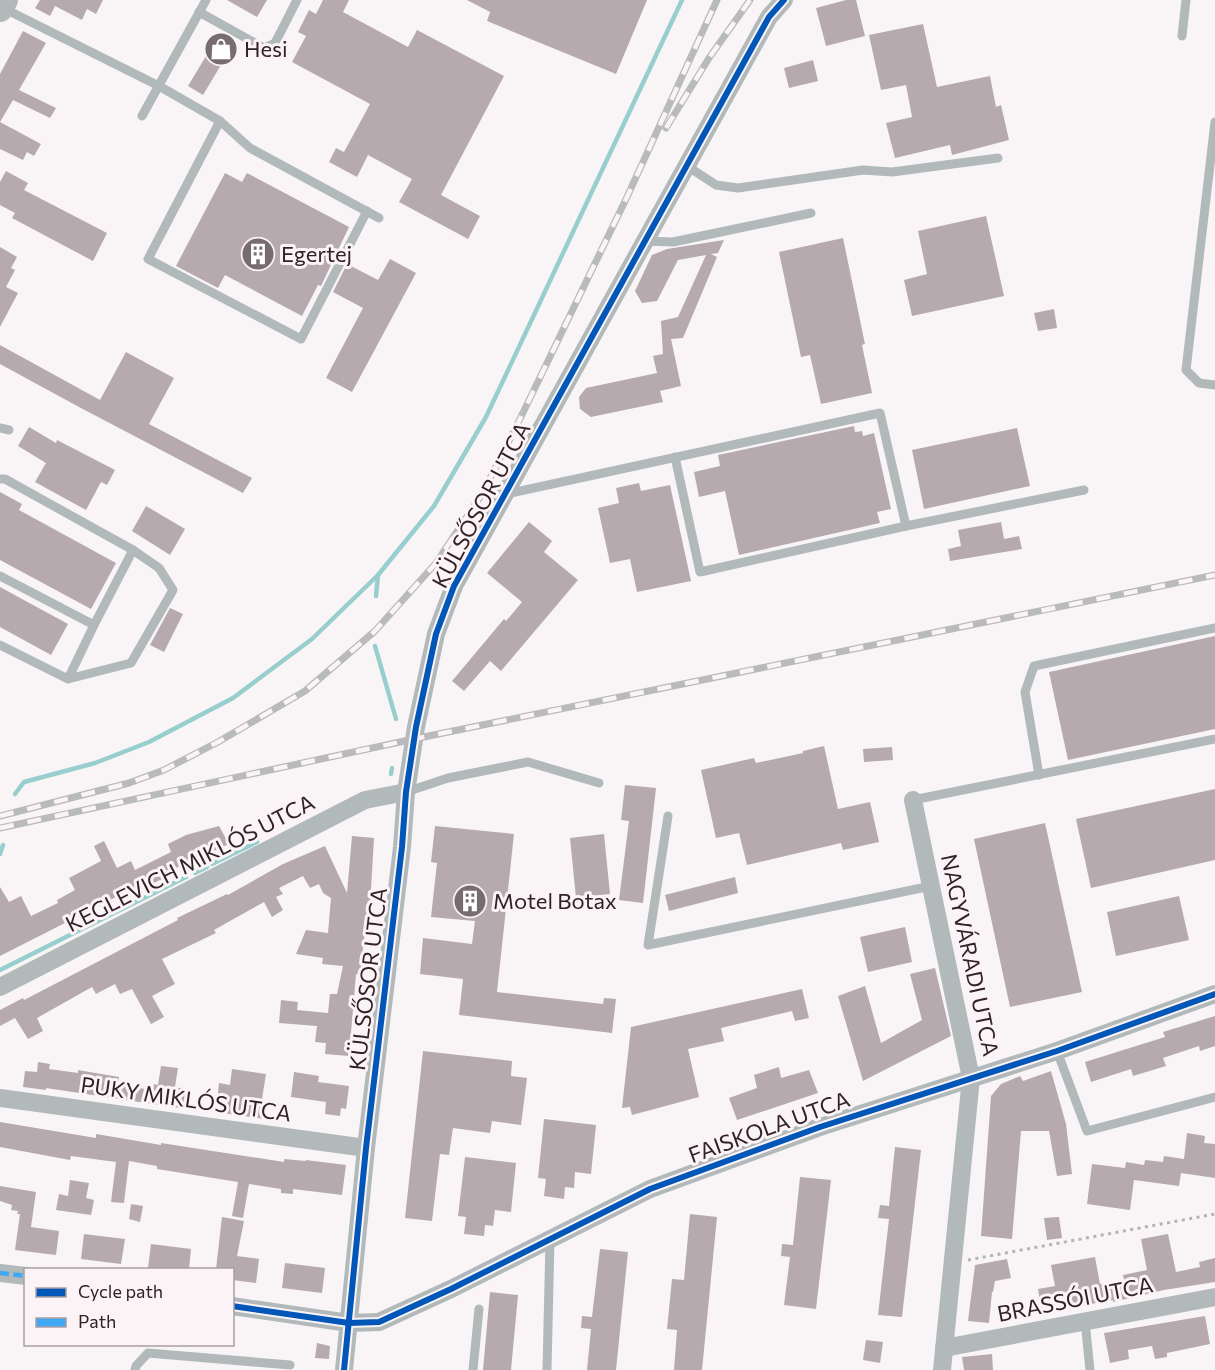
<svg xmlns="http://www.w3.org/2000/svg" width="1215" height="1370" font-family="Commissioner,sans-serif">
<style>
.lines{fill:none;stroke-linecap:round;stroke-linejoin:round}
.stream{stroke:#98cfce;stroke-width:4.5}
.building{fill:#b6aaaf}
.path{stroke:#b0b4b4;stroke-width:3;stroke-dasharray:3 4.5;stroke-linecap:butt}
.lane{stroke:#b2b9ba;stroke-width:9}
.street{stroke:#b2b9ba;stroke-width:18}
.secondary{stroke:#b2b9b9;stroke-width:26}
.rail-casing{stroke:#b8babc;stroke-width:7}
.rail{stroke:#fbf3f6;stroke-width:4.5;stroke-dasharray:14;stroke-linecap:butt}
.quiet{stroke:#3fa9f5;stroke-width:4.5;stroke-dasharray:9 4.5;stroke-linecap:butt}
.cycleway-casing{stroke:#fbf3f6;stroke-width:10}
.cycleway{stroke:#0057b8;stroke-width:6}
.labels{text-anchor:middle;stroke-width:6;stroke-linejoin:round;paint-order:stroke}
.poi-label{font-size:22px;fill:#312227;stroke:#fbf3f6;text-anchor:start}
.street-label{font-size:22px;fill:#312227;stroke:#fbf3f6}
</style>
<rect width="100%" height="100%" fill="#f9f5f7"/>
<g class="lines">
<g class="stream">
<path d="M376,596L378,575"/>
<path d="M375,646L396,719"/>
<path d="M391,774L392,768"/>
<path d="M15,794L24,782L95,763L149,742L233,698L312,639L378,575L434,506L486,417L682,0"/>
<path d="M0,854L3,845"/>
<path d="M212,864L257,842"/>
<path d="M195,873L207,867"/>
<path d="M0,970L186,877"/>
</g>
</g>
<g class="building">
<path d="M40,0H103L96,14L87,9L82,20L55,6L50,16L35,8Z"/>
<path d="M227,0H267L257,17Z"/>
<path d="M323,0H349L343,12L408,47L417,30L504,76L441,195L480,216L468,239L399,202L412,179L368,155L357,177L329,162L336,148L344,152L370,104L292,62L306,36L298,32L309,10L316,14Z"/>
<path d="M467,0H647L616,74L487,21L490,12Z"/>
<path d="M846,0H856L865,36L826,46L816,8Z"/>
<path d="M923,24L937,87L990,76L996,107L1001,105L1009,140L952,155L950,145L895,158L886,123L912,117L906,85L881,90L869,35Z"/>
<path d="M23,31L46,43L19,90L56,108L50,118L13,100L0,122L41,144L34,156L27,152L23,160L0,149V74Z"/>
<path d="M212,46L227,55L203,95L188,86Z"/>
<path d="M813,60L818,81L789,88L784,68Z"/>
<path d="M6,171L28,183L24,190L107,233L93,261L12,218L15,213L0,205V182Z"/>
<path d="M225,173L242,182L247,173L349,227L321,286L318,285L302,316L225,275L218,288L176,266Z"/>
<path d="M986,216L1004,296L912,316L904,280L927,274L918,231Z"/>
<path d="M843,238L865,344L862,345L872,393L821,404L810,355L801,357L779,252Z"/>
<path d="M724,240L718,253L711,254L717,257L683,338L671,339L681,386L660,391L663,402L591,417L580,409L579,397L586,388L657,373L653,356L663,354L661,321L678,317L706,255L678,260L657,301L642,303L635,291L652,255L667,249Z"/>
<path d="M0,247L17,257L11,268L15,270L6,287L18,293L0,327Z"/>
<path d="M390,259L416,273L352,392L326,378L363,308L333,292L347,264L378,280Z"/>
<path d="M1054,309L1057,328L1038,331L1034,313Z"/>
<path d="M0,345L100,400L126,352L174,378L149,424L252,478L243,493L79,407L0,364Z"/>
<path d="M854,426L855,432L862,431L863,436L874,433L891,509L877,512L880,523L739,555L725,491L699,497L694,472L720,466L718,455Z"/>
<path d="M29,427L56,443L57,440L115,470L107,485L101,482L86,510L35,482L46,463L18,446Z"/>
<path d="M1017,428L1030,486L924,509L912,450Z"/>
<path d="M639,483L641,491L670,485L691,581L637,592L630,559L610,563L598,508L619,503L616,488Z"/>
<path d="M0,492L22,504L19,510L116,563L91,609L0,560Z"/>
<path d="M146,506L185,529L170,555L132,531Z"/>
<path d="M529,522L552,541L544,552L578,580L501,671L490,661L464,691L452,681L504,619L506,621L522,602L487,573Z"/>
<path d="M1001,522L1004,539L1019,536L1022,549L950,561L948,549L961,546L958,530Z"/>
<path d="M0,587L68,624L51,655L0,627Z"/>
<path d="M170,608L183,614L164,652L150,645Z"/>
<path d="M1215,636V729L1068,760L1049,672Z"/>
<path d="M824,746L838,809L870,802L879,842L843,850L841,843L747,865L739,833L716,838L701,770L754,758L756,763L803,753V751Z"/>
<path d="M892,747L893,760L864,762L863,749Z"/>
<path d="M625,785L656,788L643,903L619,900L629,821L621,820Z"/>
<path d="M1215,789V860L1091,888L1076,819Z"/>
<path d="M1045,823L1082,992L1010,1007L974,839Z"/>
<path d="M219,826L229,844L160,875L162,879L124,898L122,894L0,956V887L9,902L21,896L31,916L58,903L57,900L75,890L69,878L101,861L94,846L104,841L117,868L131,861L135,870L171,852L168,844L186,835Z"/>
<path d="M435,826L514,834L497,992L603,1004L604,998L616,999L612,1033L459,1015L463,979L420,974L423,938L472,944L475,921L431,917L437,863L431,862Z"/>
<path d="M604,834L610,894L576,898L570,838Z"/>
<path d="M352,836L374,838L369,923L366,922L360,975L356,974L349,1056L325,1054L326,1043L315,1042L317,1026L279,1023L281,1000L298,1002L297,1010L328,1013L330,994H337L343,966L322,964L323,958L296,954L306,930L328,933L331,898L323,893L319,884L310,888L303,876L279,888L283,894L276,897L283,910L272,917L264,902L214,930L216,933L162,959L175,984L152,996L164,1017L151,1024L132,989L120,994L115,984L96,994L92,987L37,1018L43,1031L28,1039L15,1018L0,1026V1010L23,998L24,1000L178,920L177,918L227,894L228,895L283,864L325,846L347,893Z"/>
<path d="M735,877L738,893L669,911L665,895Z"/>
<path d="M1179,896L1189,940L1116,956L1107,912Z"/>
<path d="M905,927L912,962L868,972L860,937Z"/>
<path d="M935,968L951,1036L863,1081L838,996L865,986L881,1043L922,1020L910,974Z"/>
<path d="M802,989L809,1018L795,1021L792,1011L721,1028L724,1041L688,1049L699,1097L632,1115L630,1107L622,1108L631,1027Z"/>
<path d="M1215,1016V1046L1200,1051L1199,1046L1163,1058L1166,1066L1133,1076L1131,1069L1091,1082L1085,1062L1165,1037L1163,1032Z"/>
<path d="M423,1051L512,1061L511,1076L527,1078L521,1125L492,1121L490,1133L453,1128L449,1155L440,1154L432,1221L405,1218Z"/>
<path d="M38,1062L50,1064L49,1069L78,1073V1070L119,1077L118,1085L153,1090L154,1084L158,1085L161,1066L178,1068L175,1087L189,1090L186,1109L46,1088V1090L23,1087L25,1071L37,1072Z"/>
<path d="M779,1067L781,1078L809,1070L818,1093L737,1120L729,1098L757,1088L754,1075Z"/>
<path d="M232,1069L266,1074L261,1105L267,1106L265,1119L216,1112L219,1083L230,1085Z"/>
<path d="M1051,1071L1066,1124L1072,1174L1057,1176L1049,1131H1021L1012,1239L981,1236L991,1096L1001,1084L1020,1076L1023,1081Z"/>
<path d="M294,1072L319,1076L318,1082L349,1086L346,1109L341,1108L340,1116L325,1114L326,1102L291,1097Z"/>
<path d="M544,1119L596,1125L591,1174L575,1172L574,1188L565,1187L564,1199L544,1196L546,1179L538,1178Z"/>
<path d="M0,1122L96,1138V1134L161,1145V1143L284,1162V1159L306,1161V1160L346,1165L342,1195L293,1189V1194L281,1193V1189L249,1184L243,1218L232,1216L238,1182L157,1169V1166L129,1161L124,1203L111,1202L116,1162L71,1156L70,1160L0,1147Z"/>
<path d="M1187,1133L1205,1136L1204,1143L1215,1144V1178L1181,1173L1179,1186L1134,1180L1130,1210L1087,1204L1092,1164L1125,1168L1126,1162L1144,1165L1145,1160L1163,1162L1164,1156L1184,1159Z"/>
<path d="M895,1147L921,1150L902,1317L878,1315L889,1219L878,1218L880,1205L889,1206Z"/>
<path d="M465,1157L516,1163L511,1212L495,1210L493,1226L485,1225L484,1236L464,1234L466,1217L458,1216Z"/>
<path d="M800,1177L831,1180L816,1309L784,1305L790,1257L781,1256L782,1244L793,1245Z"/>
<path d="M70,1180L89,1183L86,1198L94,1200L91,1215L56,1210L59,1194L68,1196Z"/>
<path d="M0,1186L36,1192L31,1227L59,1231L56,1255L15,1250L20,1214H17L18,1211L11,1210L12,1205L0,1201Z"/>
<path d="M131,1204L143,1206L140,1222L129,1219Z"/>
<path d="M690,1214L717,1217L702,1370H674L677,1330L667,1329L672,1279L684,1280Z"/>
<path d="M222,1217L244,1221L237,1256L259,1259L256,1283L232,1280V1269H216Z"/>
<path d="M1059,1217L1062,1238L1047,1240L1044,1218Z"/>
<path d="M84,1234L125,1239L121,1264L81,1259Z"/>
<path d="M1168,1234L1176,1272L1200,1267L1199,1262L1215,1258V1282L1164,1290L1113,1302V1300L1042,1313L1038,1289L1055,1286L1051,1265L1095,1257L1100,1284L1124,1280L1123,1275L1147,1270L1141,1239Z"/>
<path d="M151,1244L191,1249L189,1269L148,1268Z"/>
<path d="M600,1249L628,1252L616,1370H587L591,1329L581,1328L582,1316L592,1317Z"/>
<path d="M1007,1259L1011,1278L995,1281L993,1292H992L989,1323L968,1321L975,1265Z"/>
<path d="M285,1263L325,1268L322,1293L282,1288Z"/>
<path d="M490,1292L518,1295L511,1370H483Z"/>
<path d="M1205,1316L1210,1344L1167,1353V1357L1155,1359L1152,1346L1128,1350L1129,1359L1110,1363L1104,1333Z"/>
<path d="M866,1340L883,1342L880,1363L863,1360Z"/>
<path d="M317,1343L330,1346L329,1359L315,1358Z"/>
<path d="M992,1354L993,1370H964L962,1357Z"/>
</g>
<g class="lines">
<g class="path">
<path d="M204,855L209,864"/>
<path d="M968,1260L1215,1214"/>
</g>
<g class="lane">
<path d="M3,8L159,86L220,121L250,148L379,218"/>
<path d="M199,12L264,48L275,43L297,0"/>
<path d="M1182,36L1186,0"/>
<path d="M142,116L206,0"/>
<path d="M220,121L148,259L301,339L367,211"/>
<path d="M1215,122L1186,370L1199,383L1215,385"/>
<path d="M687,166L716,185L738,188L863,170L892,172L998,158"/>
<path d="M645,241L673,242L811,213"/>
<path d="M0,428L9,430"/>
<path d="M675,457L700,572L906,526L1084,490"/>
<path d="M0,479H5L133,550L94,625L0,576"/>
<path d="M506,494L880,413L906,526"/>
<path d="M0,645L68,679L94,625"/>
<path d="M68,679L131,663L173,590L159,568L133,550"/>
<path d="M1039,775L1025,692L1034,666L1215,628"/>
<path d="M406,792L448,778L528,762L599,783"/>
<path d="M913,800L1215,739"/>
<path d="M668,816L648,945L931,886"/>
<path d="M1057,1051L1087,1131L1215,1097"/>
<path d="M1085,1321L1090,1370"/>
<path d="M135,1370L136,1366L148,1353L290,1365"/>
<path d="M473,1370L479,1309"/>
<path d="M547,1370L550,1239"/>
</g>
<g class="street">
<path d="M913,800L971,1078L942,1370"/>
<path d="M0,987L365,800L406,792"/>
<path d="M0,1098L366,1148"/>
<path d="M0,1273L26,1276"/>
<path d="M232,1306L349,1323L379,1322L451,1289L650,1189L820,1127L1057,1051L1215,994"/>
<path d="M944,1348L1215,1297"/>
<path d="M344,1370L366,1148L402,847L406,792L416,727L436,634L454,586L769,17L784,0"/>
</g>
<path class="secondary" d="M0,9L5,0"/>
<defs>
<g id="rail">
<path d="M666,128L709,58L750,0"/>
<path d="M0,816L129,783L164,770L218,742L305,691L375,631L436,563L482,494L519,421L627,197L717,0"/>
<path d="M0,828L414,739L1215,575"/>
</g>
</defs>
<use href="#rail" class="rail-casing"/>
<use href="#rail" class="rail"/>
<path class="quiet" d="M0,1273L26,1276"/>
<defs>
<g id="cycleway">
<path d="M232,1306L349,1323L379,1322L451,1289L650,1189L820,1127L1057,1051L1215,994"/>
<path d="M344,1370L366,1148L402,847L406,792L416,727L436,634L454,586L769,17L784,0"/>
</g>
</defs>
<use href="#cycleway" class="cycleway-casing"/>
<use href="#cycleway" class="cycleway"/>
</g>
<defs>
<symbol id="shop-disc" viewBox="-11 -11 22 22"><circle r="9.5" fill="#776c70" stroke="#fbf3f6"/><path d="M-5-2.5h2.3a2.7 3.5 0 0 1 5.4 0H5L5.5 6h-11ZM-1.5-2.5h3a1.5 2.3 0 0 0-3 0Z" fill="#fff"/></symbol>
<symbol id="building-disc" viewBox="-11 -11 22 22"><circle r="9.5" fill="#776c70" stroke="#fbf3f6"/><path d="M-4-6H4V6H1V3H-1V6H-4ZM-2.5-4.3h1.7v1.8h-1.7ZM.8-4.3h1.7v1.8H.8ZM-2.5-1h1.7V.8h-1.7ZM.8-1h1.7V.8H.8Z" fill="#fff"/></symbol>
</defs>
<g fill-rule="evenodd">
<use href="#shop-disc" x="202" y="30" width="38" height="38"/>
<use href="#building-disc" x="239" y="235" width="38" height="38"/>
<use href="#building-disc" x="451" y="882" width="38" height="38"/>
</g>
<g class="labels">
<g class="poi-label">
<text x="244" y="57">Hesi</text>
<text x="281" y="262">Egertej</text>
<text x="493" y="909">Motel Botax</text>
</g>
<g class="street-label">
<text transform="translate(481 505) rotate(-62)" y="8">KÜLSŐSOR UTCA</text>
<text transform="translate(190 863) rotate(-27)" y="8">KEGLEVICH MIKLÓS UTCA</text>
<text transform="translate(970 955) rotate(78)" y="8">NAGYVÁRADI UTCA</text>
<text transform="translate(368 979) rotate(-83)" y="8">KÜLSŐSOR UTCA</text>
<text transform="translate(186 1099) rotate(8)" y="8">PUKY MIKLÓS UTCA</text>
<text transform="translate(769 1127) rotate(-20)" y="8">FAISKOLA UTCA</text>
<text transform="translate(1075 1299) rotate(-11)" y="8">BRASSÓI UTCA</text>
</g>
</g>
<rect x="24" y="1268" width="210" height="78" fill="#fbf3f6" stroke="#aa9fa3" stroke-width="1.5"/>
<rect x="36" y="1288" width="30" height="9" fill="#0057b8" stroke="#aa9fa3" stroke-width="1.5"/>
<text x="78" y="1298" font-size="18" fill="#312227">Cycle path</text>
<rect x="36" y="1318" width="30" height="9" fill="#3fa9f5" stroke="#aa9fa3" stroke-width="1.5"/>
<text x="78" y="1328" font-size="18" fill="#312227">Path</text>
</svg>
